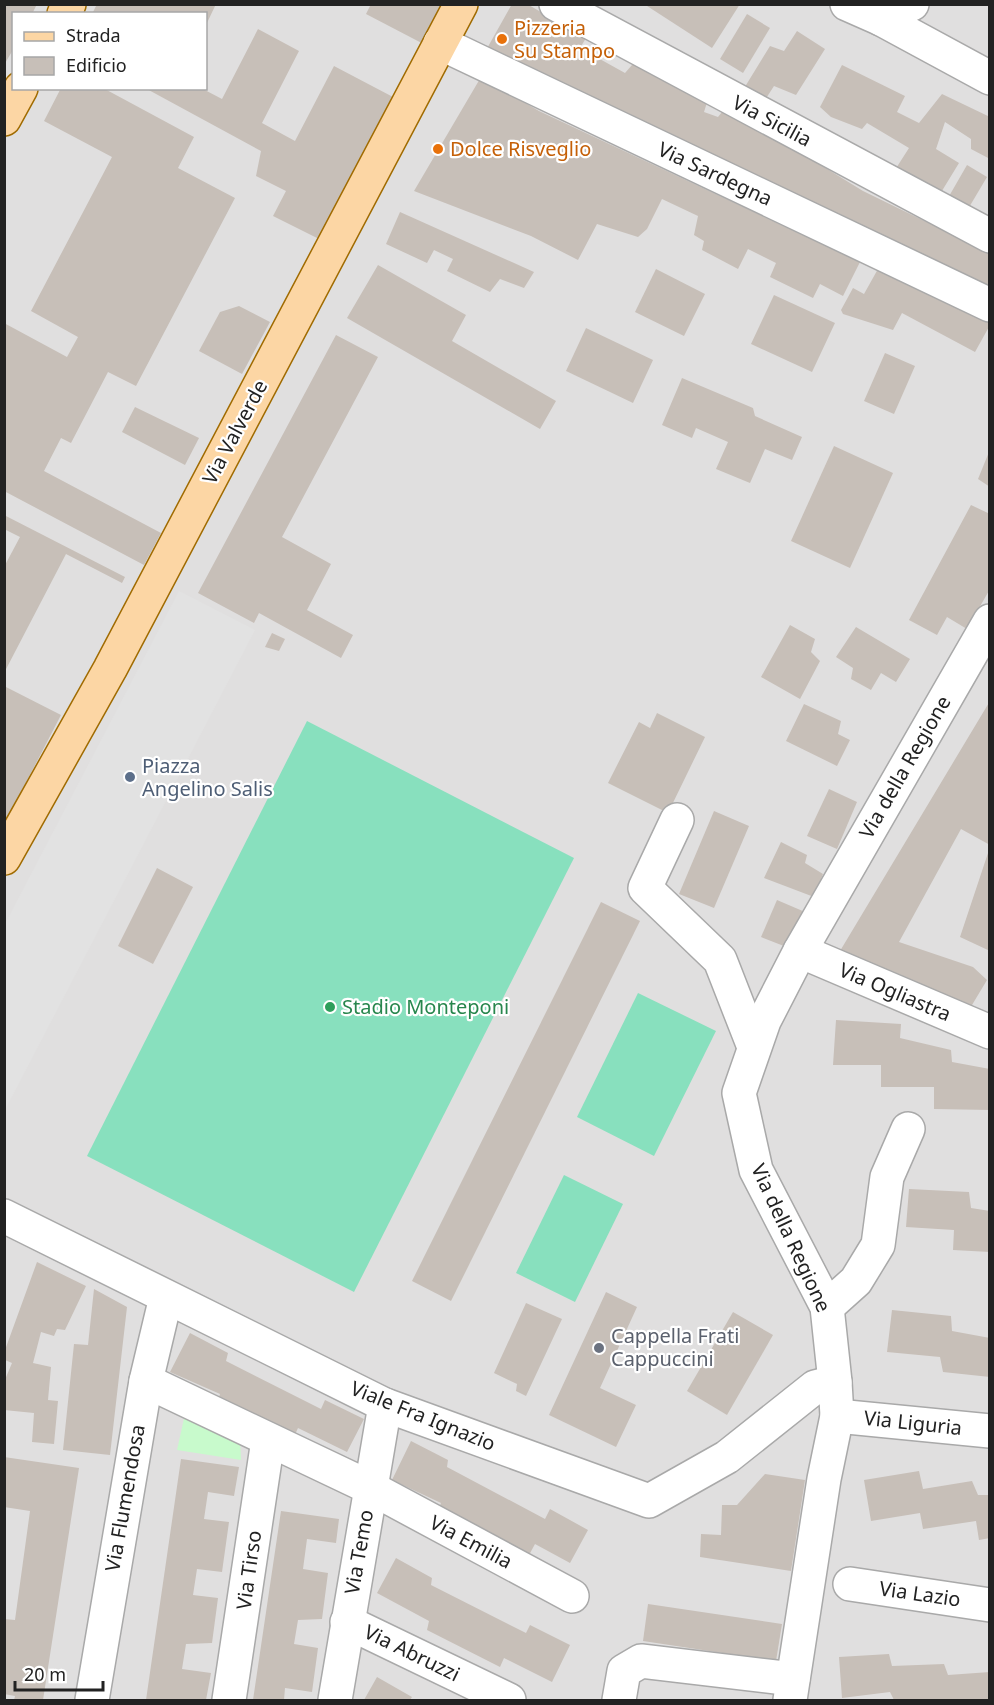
<svg xmlns="http://www.w3.org/2000/svg" width="994" height="1705" font-family="'Noto Sans',sans-serif">
<style>
.residential{fill:#e0dfdf;fill-rule:evenodd}
.park{fill:#c8facc}
.pitch{fill:#88e0be}
.parking{fill:#e2e2e2}
.building{fill:#c7bfb8}
.lines{fill:none;stroke-linecap:round;stroke-linejoin:round}
.minor-casing{stroke:#a9a9a9;stroke-width:36}
.major-casing{stroke:#a06b00;stroke-width:36}
.minor{stroke:#fff;stroke-width:33}
.major{stroke:#fcd6a4;stroke-width:33}
.food-dot{fill:#e8710a;stroke:#fff;stroke-width:2}
.service-dot{fill:#5c6f8a;stroke:#fff;stroke-width:2}
.leisure-dot{fill:#2e9e5b;stroke:#fff;stroke-width:2}
.worship-dot{fill:#6b7280;stroke:#fff;stroke-width:2}
.labels{text-anchor:middle;stroke-width:4.5;stroke-linejoin:round;paint-order:stroke}
.food-label{font-size:20px;fill:#c56008;stroke:#fff;text-anchor:start}
.street-label{font-size:20px;fill:#222;stroke:#fff}
.service-label{font-size:20px;fill:#4e5e75;stroke:#fff;text-anchor:start}
.leisure-label{font-size:20px;fill:#27864d;stroke:#fff;text-anchor:start}
.worship-label{font-size:20px;fill:#5b616d;stroke:#fff;text-anchor:start}
</style>
<rect width="100%" height="100%" fill="#f2efe9"/>
<path class="residential" d="M5,5H989V1700H5ZM14,14H206V88H14Z"/>
<path class="park" d="M185,1414L240,1437L241,1460L177,1450Z"/>
<g class="pitch">
<path d="M307,721L574,858L354,1292L87,1156Z"/>
<path d="M638,993L716,1031L654,1156L577,1117Z"/>
<path d="M564,1175L623,1204L575,1302L516,1273Z"/>
</g>
<path class="parking" d="M179,591L255,630L5,1110V924Z"/>
<g class="building">
<path d="M4,4H37L32,14H14V48L4,65Z"/>
<path d="M97,4H216L206,25V14H92Z"/>
<path d="M371,4H459L435,50L366,14Z"/>
<path d="M512,4H527L586,38L580,48L625,73L639,57L709,96L704,112L718,117L726,107L863,191L990,253V288L485,52Z"/>
<path d="M644,4H740L712,48Z"/>
<path d="M747,14L770,28L743,73L720,59Z"/>
<path d="M258,29L299,51L262,123L295,141L334,66L393,97L319,239L273,216L286,191L256,176L261,151L145,88H201L222,99Z"/>
<path d="M797,31L825,49L796,95L774,86L763,103L743,90L770,46L784,51Z"/>
<path d="M842,65L905,96L897,112L919,123L942,94L990,117V159L971,149V139L945,122L936,149L959,163L937,199L893,173L909,148L867,123L862,129L831,117L820,107Z"/>
<path d="M481,77L539,111L860,262L843,296L820,284L813,298L770,277L776,263L748,249L738,269L702,250L704,241L694,235L698,216L662,199L647,229L638,237L597,224L578,260L531,236L414,191Z"/>
<path d="M61,88H103L194,137L178,168L235,198L136,386L108,372L71,443L61,438L44,471L161,533L144,565L4,491V323L67,357L78,337L31,311L112,157L44,121Z"/>
<path d="M967,165L987,177L968,209L948,198Z"/>
<path d="M400,212L534,272L524,288L500,279L490,292L447,271L453,259L434,250L427,263L386,244Z"/>
<path d="M883,260L990,317V325L975,352L902,313L893,330L843,314L841,310L853,288L864,294Z"/>
<path d="M378,265L466,315L452,341L556,401L540,429L347,318Z"/>
<path d="M656,269L705,294L684,336L635,312Z"/>
<path d="M774,295L835,323L812,372L751,344Z"/>
<path d="M239,306L270,322L242,374L199,351L220,312Z"/>
<path d="M586,328L653,360L633,403L566,371Z"/>
<path d="M336,335L378,357L282,537L331,564L307,610L353,635L341,658L259,613L254,623L198,593Z"/>
<path d="M885,353L915,366L894,414L864,401Z"/>
<path d="M682,378L753,408L755,416L802,437L792,460L765,449L750,483L716,469L728,442L696,428L692,438L662,425Z"/>
<path d="M135,407L199,438L185,465L122,432Z"/>
<path d="M834,446L893,473L850,568L791,541Z"/>
<path d="M989,452H990V487L978,479Z"/>
<path d="M971,505L990,514V589L967,629L947,617L937,635L909,620Z"/>
<path d="M4,515L125,577L122,583L66,554L4,673V567L20,537L4,529Z"/>
<path d="M790,625L815,639L811,652L820,661L800,699L761,677Z"/>
<path d="M856,627L910,659L896,682L881,673L871,690L851,679L853,668L836,657Z"/>
<path d="M272,633L285,639L279,651L265,647Z"/>
<path d="M6,687L61,715L4,825V690Z"/>
<path d="M990,701V845L961,829L899,942L973,967L987,980L969,1010L837,956Z"/>
<path d="M804,704L841,721L838,734L850,740L837,766L786,741Z"/>
<path d="M657,713L705,737L668,813L608,783L639,722L650,728Z"/>
<path d="M829,789L857,802L837,849L807,836Z"/>
<path d="M714,811L749,826L714,908L679,894Z"/>
<path d="M781,842L807,855L805,863L823,874L814,897L764,878Z"/>
<path d="M989,850H990V951L960,937Z"/>
<path d="M157,868L193,887L153,964L118,946Z"/>
<path d="M777,900L805,912L789,948L761,937Z"/>
<path d="M601,902L640,921L451,1301L412,1281Z"/>
<path d="M836,1020L901,1024L900,1038L951,1050L952,1062L990,1069V1110L934,1109V1087H881V1065H833Z"/>
<path d="M909,1189L969,1192L971,1208L990,1211V1252L953,1250L954,1230L906,1227Z"/>
<path d="M37,1262L86,1286L65,1330L57,1329L54,1336L41,1332L33,1363L51,1367L48,1400L58,1401L54,1444L32,1442L34,1413L4,1410V1382L12,1363L5,1360V1350Z"/>
<path d="M94,1289L127,1307L110,1455L63,1450L74,1344L88,1345Z"/>
<path d="M606,1292L637,1307L600,1388L636,1405L616,1447L549,1415Z"/>
<path d="M526,1303L562,1319L526,1396L516,1391L517,1384L494,1373Z"/>
<path d="M892,1310L951,1316L952,1331L990,1338V1377L943,1372L940,1357L887,1352Z"/>
<path d="M733,1312L773,1335L727,1415L687,1391Z"/>
<path d="M190,1333L228,1353L226,1361L321,1409L325,1400L364,1419L347,1452L298,1428L292,1441L217,1403L220,1394L170,1372Z"/>
<path d="M411,1441L448,1460L447,1467L545,1519L550,1509L588,1530L570,1563L535,1544L529,1555L439,1508L441,1503L392,1480Z"/>
<path d="M4,1457L79,1468L43,1700H14L15,1696L4,1694V1619L15,1620L30,1511L4,1507Z"/>
<path d="M181,1459L239,1467L234,1496L208,1492L204,1519L229,1522L222,1572L197,1569L193,1595L218,1598L212,1643L186,1644L182,1669L211,1673L206,1700H146Z"/>
<path d="M919,1471L923,1489L972,1481L978,1495H990V1538L979,1540L976,1521L923,1529L920,1513L871,1521L864,1480Z"/>
<path d="M765,1474L805,1480L791,1571L700,1557L701,1534L721,1535L722,1505H737Z"/>
<path d="M281,1511L339,1519L336,1543L307,1539L303,1569L328,1573L322,1619L298,1620L294,1644L318,1648L312,1692L285,1688L284,1700H253Z"/>
<path d="M396,1558L432,1578L431,1585L526,1633L530,1625L570,1645L552,1682L504,1658L500,1667L427,1630L429,1621L377,1593Z"/>
<path d="M648,1604L782,1624L776,1661L643,1641Z"/>
<path d="M889,1654L892,1666L944,1664L948,1675L990,1672V1700H894L890,1692L842,1698L839,1657Z"/>
<path d="M377,1677L412,1697L410,1700H364Z"/>
</g>
<g class="lines">
<defs>
<g id="minor">
<path d="M556,4L990,236"/>
<path d="M847,4L881,19L990,78"/>
<path d="M881,19L912,4"/>
<path d="M440,43L990,305"/>
<path d="M677,820L645,888L720,960L754,1047"/>
<path d="M800,951L990,1032"/>
<path d="M4,1216L385,1405L649,1501L727,1457L815,1387L835,1382"/>
<path d="M827,1307L856,1281L878,1245L887,1177L908,1129"/>
<path d="M146,1381L371,1488L572,1596"/>
<path d="M837,1416L990,1431"/>
<path d="M850,1584L990,1605"/>
<path d="M347,1622L509,1700"/>
<path d="M92,1700L146,1381L166,1297"/>
<path d="M229,1700L268,1440"/>
<path d="M335,1700L385,1405"/>
<path d="M619,1700L624,1671L641,1661L793,1679"/>
<path d="M790,1700L824,1479L837,1416L835,1382L827,1307L756,1170L739,1093L764,1021L800,951L990,621"/>
</g>
<g id="major">
<path d="M64,14L69,4"/>
<path d="M4,119L21,88"/>
<path d="M4,858L110,669L461,4"/>
</g>
</defs>
<use href="#minor" class="minor-casing"/>
<use href="#major" class="major-casing"/>
<use href="#minor" class="minor"/>
<use href="#major" class="major"/>
</g>
<g class="food-dot">
<circle cx="502" cy="39" r="6"/>
<circle cx="438" cy="149" r="6"/>
</g>
<circle class="service-dot" cx="130" cy="777" r="6"/>
<circle class="leisure-dot" cx="330" cy="1007" r="6"/>
<circle class="worship-dot" cx="599" cy="1348" r="6"/>
<g class="labels">
<g class="food-label">
<text x="514" y="35">Pizzeria<tspan x="514" dy="23">Su Stampo</tspan></text>
<text x="450" y="156">Dolce Risveglio</text>
</g>
<g class="street-label">
<text transform="translate(772 121) rotate(28)" y="7">Via Sicilia</text>
<text transform="translate(715 174) rotate(25)" y="7">Via Sardegna</text>
<text transform="translate(235 432) rotate(-62)" y="7">Via Valverde</text>
<text transform="translate(905 767) rotate(-60)" y="7">Via della Regione</text>
<text transform="translate(895 992) rotate(23)" y="7">Via Ogliastra</text>
<text transform="translate(791 1238) rotate(65)" y="7">Via della Regione</text>
<text transform="translate(423 1416) rotate(22)" y="7">Viale Fra Ignazio</text>
<text transform="translate(913 1423) rotate(6)" y="7">Via Liguria</text>
<text transform="translate(125 1498) rotate(-80)" y="7">Via Flumendosa</text>
<text transform="translate(471 1542) rotate(28)" y="7">Via Emilia</text>
<text transform="translate(359 1552) rotate(-80)" y="7">Via Temo</text>
<text transform="translate(249 1570) rotate(-82)" y="7">Via Tirso</text>
<text transform="translate(920 1594) rotate(8)" y="7">Via Lazio</text>
<text transform="translate(412 1653) rotate(26)" y="7">Via Abruzzi</text>
</g>
<g class="service-label">
<text x="142" y="773">Piazza<tspan x="142" dy="23">Angelino Salis</tspan></text>
</g>
<g class="leisure-label">
<text x="342" y="1014">Stadio Monteponi</text>
</g>
<g class="worship-label">
<text x="611" y="1343">Cappella Frati<tspan x="611" dy="23">Cappuccini</tspan></text>
</g>
</g>
<rect width="994" height="1705" fill="none" stroke="#222222" stroke-width="12"/>
<rect x="12" y="12" width="195" height="78" fill="#ffffff" stroke="#a7a7a7" stroke-width="1.5"/>
<rect x="24" y="32" width="30" height="9" fill="#fcd6a4" stroke="#a7a7a7" stroke-width="1.5"/>
<text x="66" y="42" font-size="18" fill="#222222">Strada</text>
<rect x="24" y="57" width="30" height="18" fill="#c7bfb8" stroke="#a7a7a7" stroke-width="1.5"/>
<text x="66" y="72" font-size="18" fill="#222222">Edificio</text>
<path d="M15 1681v9h88v-9" fill="none" stroke="#222222" stroke-width="3"/>
<text x="24" y="1681" font-size="18" fill="#222222" stroke="#ffffff" stroke-width="4.5" paint-order="stroke">20 m</text>
</svg>
